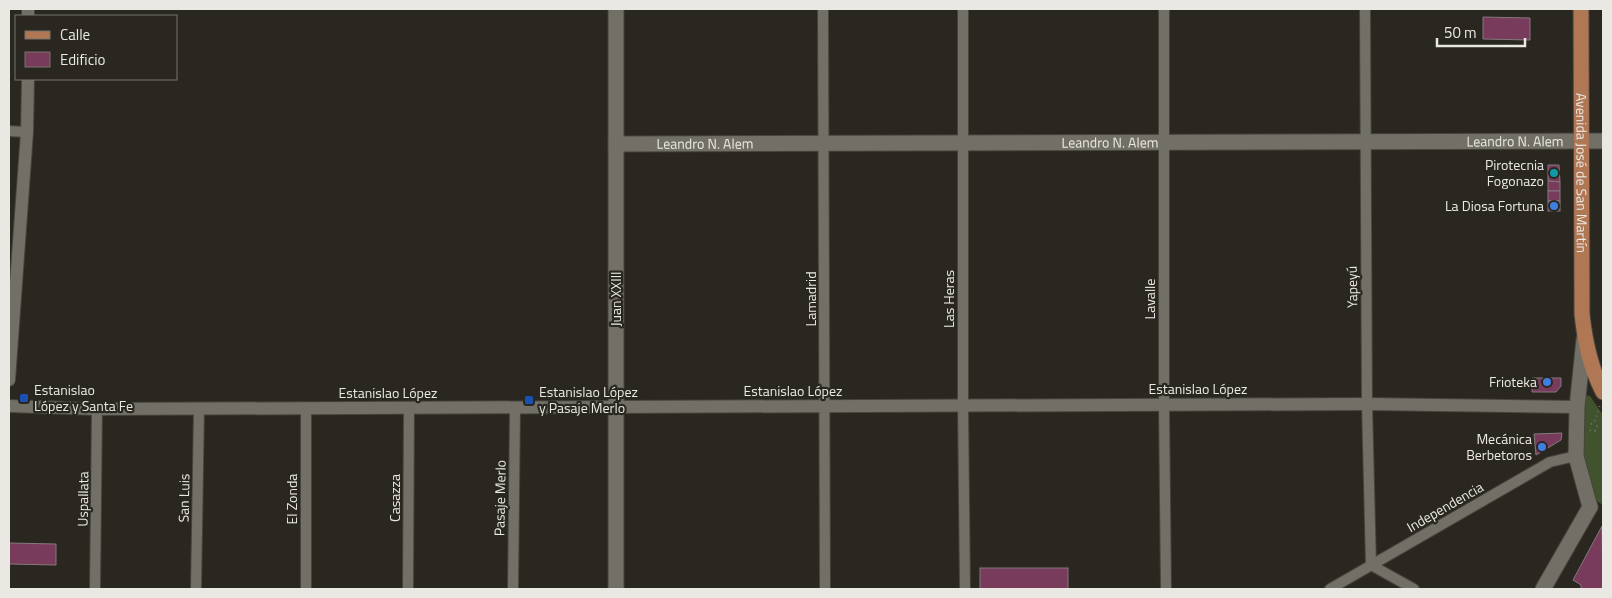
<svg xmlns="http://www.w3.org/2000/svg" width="1612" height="598" font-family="'Titillium Web',sans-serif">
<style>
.green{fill:#40532c}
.building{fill:#783b5c;stroke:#84797e}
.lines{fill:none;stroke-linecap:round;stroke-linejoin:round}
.minor-casing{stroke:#46443d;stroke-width:12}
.tertiary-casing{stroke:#46443d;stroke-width:14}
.secondary-casing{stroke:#46443d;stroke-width:17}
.primary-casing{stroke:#46443d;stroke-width:17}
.path{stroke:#74726b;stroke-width:2;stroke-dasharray:1 4;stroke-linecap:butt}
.minor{stroke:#727066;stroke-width:10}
.tertiary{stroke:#727066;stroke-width:12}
.secondary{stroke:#727066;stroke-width:15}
.primary{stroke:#b07755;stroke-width:15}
.culture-dot{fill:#0f9aa8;stroke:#29271f;stroke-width:2}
.shop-dot{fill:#3f7fe0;stroke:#29271f;stroke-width:2}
.transit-dot{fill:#1a4fb4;stroke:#29271f;stroke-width:2}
.labels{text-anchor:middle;stroke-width:4.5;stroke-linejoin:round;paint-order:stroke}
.street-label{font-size:14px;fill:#eae8e3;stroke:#29271f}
.poi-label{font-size:14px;fill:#eae8e3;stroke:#29271f;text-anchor:end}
</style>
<rect width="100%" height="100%" fill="#29271f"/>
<path class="green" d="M1585,395L1590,396L1603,415V505L1595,500L1582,462Z"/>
<g class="building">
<path d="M1483,17L1530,18V40L1483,39Z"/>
<path d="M1548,165H1559L1560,182L1548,181Z"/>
<path d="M1548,181L1560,182V191H1548Z"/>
<rect x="1548" y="191" width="12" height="10"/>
<rect x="1548" y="201" width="12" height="10"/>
<path d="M1532,378H1561V386L1556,392H1532Z"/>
<path d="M1562,433L1561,440L1536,455L1534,434Z"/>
<path d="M1602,526L1603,589H1581V585L1573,580Z"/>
<path d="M9,543L56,544V565L9,564Z"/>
<rect x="980" y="568" width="88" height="21"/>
</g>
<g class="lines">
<defs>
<g id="minor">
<path d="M823,9L825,589"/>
<path d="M963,9V405L965,589"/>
<path d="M1164,9V404L1166,589"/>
<path d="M1365,9L1367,404L1371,565"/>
<path d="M9,131L27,132"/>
<path d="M306,408V589"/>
<path d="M1371,565L1414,589"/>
<path d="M95,589L97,409"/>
<path d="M196,589L199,408"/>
<path d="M408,589L409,407"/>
<path d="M513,589L515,407"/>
<path d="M1330,589L1550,462L1576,456"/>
</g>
<g id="tertiary">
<path d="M28,16V9"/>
<path d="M9,380L27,132L28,79"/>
<path d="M9,406L97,409L1367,404L1577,407"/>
</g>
<g id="secondary">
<path id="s1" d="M616,144L1603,141"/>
<path d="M1584,339L1577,407L1576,456L1590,507"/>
<path d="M616,589V9"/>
<path d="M1543,589L1590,507"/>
</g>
<g id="primary">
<path id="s2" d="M1581,9L1582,314C1585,342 1590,367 1603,392"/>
</g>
</defs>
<use href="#minor" class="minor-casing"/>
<use href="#tertiary" class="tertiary-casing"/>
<use href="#secondary" class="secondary-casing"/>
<use href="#primary" class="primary-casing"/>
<g class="path">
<path d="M1591,424L1594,423L1600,405"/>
<path d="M1590,430L1595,431L1597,426L1594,423"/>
</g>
<use href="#minor" class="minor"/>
<use href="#tertiary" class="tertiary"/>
<use href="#secondary" class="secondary"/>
<use href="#primary" class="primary"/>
</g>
<circle class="culture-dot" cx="1554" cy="173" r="5"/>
<g class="shop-dot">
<circle cx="1554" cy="206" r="5"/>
<circle cx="1547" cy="382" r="5"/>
<circle cx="1542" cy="447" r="5"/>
</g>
<g class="transit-dot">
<rect x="19" y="393" width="10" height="10" rx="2.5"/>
<rect x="524" y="395" width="10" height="10" rx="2.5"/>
</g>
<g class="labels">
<g class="street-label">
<text dy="5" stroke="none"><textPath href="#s1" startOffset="899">Leandro N. Alem</textPath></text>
<text dy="5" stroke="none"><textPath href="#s1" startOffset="494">Leandro N. Alem</textPath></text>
<text dy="5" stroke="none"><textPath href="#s1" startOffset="89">Leandro N. Alem</textPath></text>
<text dy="5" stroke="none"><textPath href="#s2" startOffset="164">Avenida José de San Martín</textPath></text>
<text transform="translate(1352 287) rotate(-91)" y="5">Yapeyú</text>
<text transform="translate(616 299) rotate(-90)" y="5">Juan XXIII</text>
<text transform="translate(811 299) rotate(-90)" y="5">Lamadrid</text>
<text transform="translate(949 299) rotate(-90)" y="5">Las Heras</text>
<text transform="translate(1150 299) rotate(-90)" y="5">Lavalle</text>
<text x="1198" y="394">Estanislao López</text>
<text x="793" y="396">Estanislao López</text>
<text x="388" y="398">Estanislao López</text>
<text transform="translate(184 498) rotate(-89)" y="5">San Luis</text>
<text transform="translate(395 498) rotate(-90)" y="5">Casazza</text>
<text transform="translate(500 498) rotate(-89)" y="5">Pasaje Merlo</text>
<text transform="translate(83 499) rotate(-89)" y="5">Uspallata</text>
<text transform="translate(292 499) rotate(-90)" y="5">El Zonda</text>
<text transform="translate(1445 507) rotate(-30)" y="5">Independencia</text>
</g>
<g class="poi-label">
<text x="1544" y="170">Pirotecnia<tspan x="1544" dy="16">Fogonazo</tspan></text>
<text x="1544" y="211">La Diosa Fortuna</text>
<text x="1537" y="387">Frioteka</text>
<text x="34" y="395" text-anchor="start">Estanislao<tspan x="34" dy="16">López y Santa Fe</tspan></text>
<text x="539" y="397" text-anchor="start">Estanislao López<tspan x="539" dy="16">y Pasaje Merlo</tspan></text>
<text x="1532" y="444">Mecánica<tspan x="1532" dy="16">Berbetoros</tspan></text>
</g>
</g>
<rect width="1612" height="598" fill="none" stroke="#eae8e3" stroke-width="20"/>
<rect x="15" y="15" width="162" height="65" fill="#29271f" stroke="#76746d"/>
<rect x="25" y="31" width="25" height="8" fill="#b07755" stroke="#76746d"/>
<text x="60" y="40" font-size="15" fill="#eae8e3">Calle</text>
<rect x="25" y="52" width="25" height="15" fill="#783b5c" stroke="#76746d"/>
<text x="60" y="65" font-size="15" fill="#eae8e3">Edificio</text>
<path d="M1437 38v8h88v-8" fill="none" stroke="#eae8e3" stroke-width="2.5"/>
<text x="1444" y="38" font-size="15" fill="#eae8e3" stroke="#29271f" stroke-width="4" paint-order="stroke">50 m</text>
</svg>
